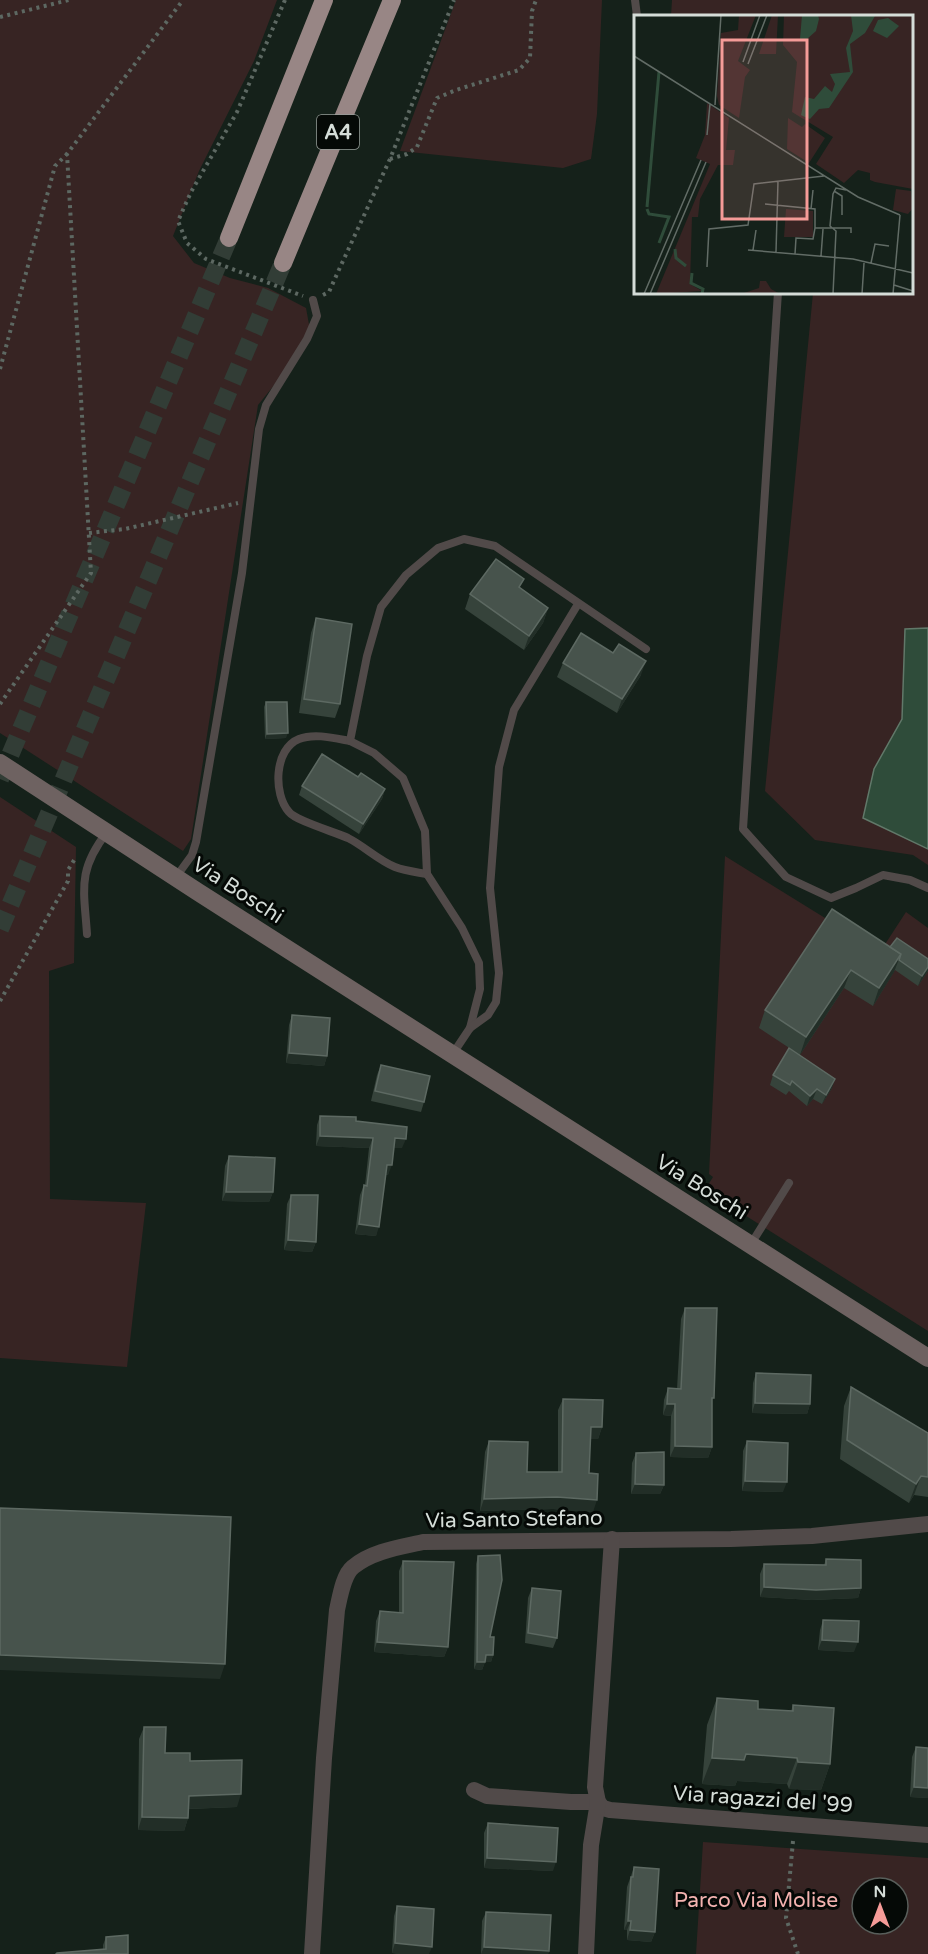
<svg xmlns="http://www.w3.org/2000/svg" width="928" height="1954" font-family="'Varela Round',sans-serif">
<style>
.green{fill:#372423;fill-rule:evenodd}
.water{fill:#2f4c3a;stroke:#617869;stroke-width:1.5}
.lines{fill:none;stroke-linecap:round;stroke-linejoin:round}
.highway-tunnel{stroke:#323d36;stroke-width:18;stroke-dasharray:18 9;stroke-linecap:butt}
.path{stroke:#5d6862;stroke-width:4;stroke-dasharray:3 4.5;stroke-linecap:butt}
.lane{stroke:#514a49;stroke-width:8}
.street{stroke:#514a49;stroke-width:16}
.secondary{stroke:#6e6261;stroke-width:18}
.highway{stroke:#988685;stroke-width:18}
.wall{fill:#36433b}
.shaded-wall{fill:#222e27}
.building{fill:#47534c;stroke:#5d6962;stroke-width:1.5}
.labels{text-anchor:middle;stroke-width:6;stroke-linejoin:round;paint-order:stroke}
.shield{fill:#050906;stroke:#979d99;stroke-width:1.5}
.shield-label{font-size:20px;font-weight:bold;fill:#d5ddd8}
.street-label{font-size:21px;fill:#d5ddd8;stroke:#050906}
.park-label{font-size:21px;fill:#f3b2af;stroke:#050906}
.inset-river{fill:none;stroke:#2f4c3a;stroke-width:3}
.inset-road{fill:none;stroke:#626c66;stroke-width:1.5}
.view{fill:#f59b98;fill-opacity:0.15;stroke:#f59b98;stroke-width:3}
.inset-edge{fill:none;stroke:#d5ddd8;stroke-width:3}
</style>
<rect width="100%" height="100%" fill="#15211a"/>
<g class="green">
<path d="M0,0H277L254,61L199,171L173,236L194,263L230,278L268,288L306,308L310,330L293,362L258,405L191,839L183,851L0,733Z"/>
<path d="M456,0H602L597,114L591,159L563,168L400,151Z"/>
<path d="M672,0H928V865L913,855L815,840L765,791L813,293L912,292V16H671Z"/>
<path d="M0,797L76,847L74,963L49,971L50,1199L146,1203L127,1367L0,1358Z"/>
<path d="M725,856L880,952L906,912L928,928V1331L705,1190L713,1177L709,1174Z"/>
<path d="M703,1842L928,1858V1954H696ZM862,1888H898V1924H862Z"/>
</g>
<path class="water" d="M928,628V849L863,818L874,769L902,719L905,629Z"/>
<g class="lines">
<g class="highway-tunnel">
<path d="M0,779L229,238"/>
<path d="M0,929L283,263"/>
</g>
<g class="path">
<path d="M285,0L237,112L191,192L178,221L187,243L206,259L303,296"/>
<path d="M0,17L69,0"/>
<path d="M390,159L407,154L417,147L437,98L456,90L519,70L530,58L532,11L536,0"/>
<path d="M323,295L329,292L337,274L390,159L454,0"/>
<path d="M0,369L55,166L67,154"/>
<path d="M89,533L125,529L238,503"/>
<path d="M0,704L91,573L67,154L183,0"/>
<path d="M0,1001L68,881V870L76,857"/>
<path d="M793,1841L786,1918L798,1954"/>
</g>
<g class="lane">
<path d="M635,0L637,16"/>
<path d="M778,292L743,829L786,877L831,898L856,888L883,875L910,880L928,888"/>
<path d="M350,741C334,738 314,733 299,739C274,749 273,794 289,812C296,821 335,832 348,838C364,846 378,860 395,867C405,871 416,872 427,874"/>
<path d="M176,877L192,855L196,842L242,573L259,429L266,405L307,339L317,316L313,300"/>
<path d="M87,934C84,889 77,871 107,832"/>
<path d="M470,1028L480,989L479,963L462,928L427,874L425,831L403,778L374,753L350,741L367,656L381,607L406,575L438,548L464,539L495,546L646,649"/>
<path d="M452,1055L470,1028L488,1015L496,1002L499,973L490,888L499,767L514,710L578,604"/>
<path d="M751,1244L789,1183"/>
</g>
<g class="street">
<path d="M474,1790L487,1796L571,1802H598L603,1808L610,1810L928,1835"/>
<path d="M312,1954L324,1758L337,1610C340,1597 343,1575 353,1567C372,1551 401,1547 423,1542L731,1539L812,1536L928,1524"/>
<path d="M586,1954L591,1845L598,1802L595,1787L612,1539"/>
</g>
<path class="secondary" d="M0,763L198,892L928,1358"/>
<g class="highway">
<path d="M229,238L324,0"/>
<path d="M283,263L392,0"/>
</g>
</g>
<g class="wall">
<path d="M521,589L548,608L543,623L524,650L465,609L470,594Z"/>
<path d="M316,618L340,704L335,718L299,713L311,633Z"/>
<path d="M563,663L641,675L617,713L557,677Z"/>
<path d="M266,702L286,738L265,739L264,707Z"/>
<path d="M358,777L385,789L382,799L359,834L299,795L302,786Z"/>
<path d="M890,947L928,959V971L918,986L895,970L873,1006L844,988L800,1055L759,1028L765,1010Z"/>
<path d="M292,1015L327,1056L324,1066L286,1063L289,1025Z"/>
<path d="M381,1065L424,1102L421,1112L371,1101L377,1075Z"/>
<path d="M773,1075L832,1088L822,1104L813,1099L807,1106L789,1091L786,1095L770,1085Z"/>
<path d="M320,1116L356,1121L402,1148H394L388,1175H386L376,1236L355,1234L360,1195L364,1185H365L369,1148L316,1146L317,1125Z"/>
<path d="M229,1156L273,1192L269,1202L222,1201L225,1166Z"/>
<path d="M291,1195L316,1242L312,1252L284,1250L287,1204Z"/>
<path d="M685,1308L712,1404V1447L708,1458L670,1457L671,1416L663,1415L664,1400L668,1388L677,1389L681,1319Z"/>
<path d="M756,1373L810,1404L807,1414L752,1413L753,1383Z"/>
<path d="M851,1387L928,1433V1497L914,1495L909,1503L840,1459L844,1406Z"/>
<path d="M563,1399L602,1427L598,1439H590L589,1473L593,1512L553,1509L480,1511L485,1452L489,1441L527,1472H558V1410Z"/>
<path d="M747,1441L783,1492L742,1491L743,1451Z"/>
<path d="M636,1453L664,1485L660,1494H631L632,1463Z"/>
<path d="M478,1556L493,1655L491,1662H485L482,1670L474,1669L476,1564Z"/>
<path d="M826,1559L861,1588L858,1598L812,1600L760,1597V1574L764,1564L824,1565Z"/>
<path d="M403,1561L448,1647L444,1657L374,1652L376,1621L380,1611L399,1613V1571Z"/>
<path d="M532,1588L557,1638L553,1648L525,1643L528,1598Z"/>
<path d="M823,1620L854,1652L818,1650L820,1630Z"/>
<path d="M717,1698L758,1709L791,1711L793,1705L830,1764L821,1790L789,1789L787,1784L737,1781L735,1786L702,1784L707,1725Z"/>
<path d="M144,1727L165,1753L237,1807L189,1809L188,1818L184,1831L138,1830L139,1739Z"/>
<path d="M916,1747L928,1748V1798L910,1797L912,1757Z"/>
<path d="M488,1823L553,1871L484,1868V1833Z"/>
<path d="M634,1867L655,1932L651,1942L627,1940V1930H624L627,1887Z"/>
<path d="M397,1906L429,1954H401L392,1953L394,1916Z"/>
<path d="M486,1912L549,1951L548,1954H481L482,1921Z"/>
<path d="M106,1937L128,1954L103,1949V1945Z"/>
</g>
<g class="shaded-wall">
<path d="M548,608L543,623L524,650L529,636Z"/>
<path d="M646,661L641,675L617,713L622,699Z"/>
<path d="M288,733L286,738L265,739L267,734Z"/>
<path d="M385,789L382,799L359,834L363,824Z"/>
<path d="M901,954L894,972L873,1006L879,988Z"/>
<path d="M928,967V971L918,986L922,976Z"/>
<path d="M851,970L844,988L800,1055L806,1037Z"/>
<path d="M289,1053L327,1056L324,1066L286,1063Z"/>
<path d="M835,1079L832,1088L822,1104L826,1095Z"/>
<path d="M817,1089L813,1099L807,1106L810,1096Z"/>
<path d="M320,1136L373,1138L369,1148L316,1146Z"/>
<path d="M395,1138L406,1139L402,1148H392Z"/>
<path d="M387,1165H392L388,1175L383,1174Z"/>
<path d="M226,1192H273L269,1202L222,1201Z"/>
<path d="M359,1224L379,1227L376,1236L355,1234Z"/>
<path d="M288,1240L316,1242L312,1252L284,1250Z"/>
<path d="M755,1403L810,1404L807,1414L752,1413Z"/>
<path d="M667,1404H675L671,1416L663,1415Z"/>
<path d="M591,1427H602L598,1439H586Z"/>
<path d="M675,1446L712,1447L708,1458L670,1457Z"/>
<path d="M921,1476L914,1495L909,1503L916,1484Z"/>
<path d="M745,1481L787,1482L783,1492L742,1491Z"/>
<path d="M635,1484L664,1485L660,1494H631Z"/>
<path d="M557,1497L597,1500L593,1512L553,1509L480,1511L484,1499Z"/>
<path d="M764,1587L861,1588L858,1598L812,1600L760,1597Z"/>
<path d="M822,1640L858,1642L854,1652L818,1650Z"/>
<path d="M377,1642L448,1647L444,1657L374,1652Z"/>
<path d="M0,1655L225,1664L220,1679L0,1670Z"/>
<path d="M486,1655H493L491,1662H484H485L482,1670L474,1669L477,1662Z"/>
<path d="M746,1754L797,1758L787,1784L737,1781L735,1786L702,1784L712,1758Z"/>
<path d="M798,1762L830,1764L821,1790L789,1789Z"/>
<path d="M914,1787L928,1788V1798L910,1797Z"/>
<path d="M241,1794L237,1807L184,1809L189,1796Z"/>
<path d="M142,1817L188,1818L184,1831L138,1830Z"/>
<path d="M487,1858L556,1862L553,1871L484,1868Z"/>
<path d="M628,1921H631L627,1930H624Z"/>
<path d="M630,1930L655,1932L651,1942L627,1940Z"/>
<path d="M395,1943L432,1947L429,1954H401L392,1953Z"/>
<path d="M484,1947L549,1951L548,1954H481Z"/>
</g>
<g class="building">
<path d="M496,559L524,579L519,587L548,608L529,636L470,594Z"/>
<path d="M316,618L352,624L340,704L304,699Z"/>
<path d="M581,633L613,653L619,644L646,661L622,699L563,663Z"/>
<path d="M266,702H287L288,733L267,734Z"/>
<path d="M322,754L358,777L361,773L385,789L363,824L302,786Z"/>
<path d="M832,909L901,954L879,988L851,970L806,1037L765,1010Z"/>
<path d="M897,938L928,959V967L922,976L899,960L901,954L890,947Z"/>
<path d="M292,1015L330,1018L327,1056L289,1053Z"/>
<path d="M789,1048L835,1079L826,1095L817,1089L810,1096L792,1081L790,1085L773,1075Z"/>
<path d="M381,1065L430,1076L424,1102L375,1091Z"/>
<path d="M320,1116L356,1117V1121L407,1127L406,1139L395,1138L392,1165H387L379,1227L359,1224L364,1185L367,1186L373,1138L320,1136Z"/>
<path d="M229,1156L275,1158L273,1192H226Z"/>
<path d="M291,1195H318L316,1242L288,1240Z"/>
<path d="M685,1308H717L714,1398H712V1447L675,1446V1404H667L668,1388L681,1389Z"/>
<path d="M756,1373L811,1375L810,1404L755,1403Z"/>
<path d="M851,1387L928,1433V1477L921,1476L916,1484L847,1440Z"/>
<path d="M563,1399L603,1400L602,1427H591L589,1473L598,1474L597,1500L557,1497L484,1499L489,1441L528,1442L527,1472H562Z"/>
<path d="M747,1441L788,1443L787,1482L745,1481Z"/>
<path d="M664,1452V1485L635,1484L636,1453Z"/>
<path d="M0,1508L231,1517L225,1664L0,1655Z"/>
<path d="M500,1555L502,1580L490,1637H494L493,1655H486L485,1662H477L478,1556Z"/>
<path d="M826,1559L861,1560V1588L816,1590L764,1587V1564L826,1565Z"/>
<path d="M403,1561L454,1562L448,1647L377,1642L380,1611L403,1613Z"/>
<path d="M532,1588L561,1591L557,1638L528,1633Z"/>
<path d="M823,1620L859,1621L858,1642L822,1640Z"/>
<path d="M717,1698L758,1701V1709L793,1711V1705L834,1708L830,1764L798,1762L797,1758L746,1754L744,1760L712,1758Z"/>
<path d="M144,1727H166L165,1753H190V1761L242,1760L241,1794L189,1796L188,1818L142,1817Z"/>
<path d="M916,1747L928,1748V1788L914,1787Z"/>
<path d="M488,1823L558,1828L556,1862L487,1858Z"/>
<path d="M634,1867L659,1869L655,1932L630,1930L631,1921H628L631,1877H633Z"/>
<path d="M397,1906L434,1909L432,1947L395,1943Z"/>
<path d="M486,1912L551,1915L549,1951L484,1947Z"/>
<path d="M128,1935V1954H56L57,1953L106,1949V1937Z"/>
</g>
<g class="labels">
<rect class="shield" x="317" y="115" width="42" height="34" rx="4.5"/>
<g class="shield-label">
<text x="338" y="139">A4</text>
</g>
<g class="street-label">
<text transform="translate(238 890) rotate(33)" y="7">Via Boschi</text>
<text transform="translate(702 1187) rotate(32)" y="7">Via Boschi</text>
<text transform="translate(514 1519) rotate(-1)" y="7">Via Santo Stefano</text>
<text transform="translate(763 1799) rotate(4)" y="7">Via ragazzi del '99</text>
</g>
<g class="park-label">
<text x="756" y="1907">Parco Via Molise</text>
</g>
</g>
<g transform="translate(634 15)">
<rect width="279" height="279" fill="#15211a"/>
<path d="M105,0H122L104,46L116,55L111,62L105,103L85,90L83,81L87,18L104,15ZM138,0H144L142,39H125ZM150,0H279V174L241,167L236,165V158L224,155L210,168L182,149L199,122L158,97L163,47L149,30ZM73,88L95,103L92,135H101L99,150H84L66,184L64,202H58L56,269L68,276L22,279L76,149L62,143L71,120ZM154,103L168,112L171,109L191,123L175,148L153,134ZM262,174L277,176L279,193L274,199L259,195ZM152,194L179,196V222H150ZM126,266H132L137,274L146,279H107L125,273Z" fill="#372423"/>
<path d="M168,0H184L185,4L182,16L173,24H166ZM217,0L241,1L231,18L216,29L219,57L195,93L185,94L176,104L171,102L167,100L171,82L180,84L191,71L198,77L201,69L196,59L216,57L212,33L219,16ZM254,3L265,11L253,23L239,16L244,5Z" fill="#2f4c3a"/>
<path class="inset-river" d="M13,192L25,57M13,194L15,199L35,202L25,228M41,234L42,243L52,251M58,258L57,268L69,274L68,279"/>
<path class="inset-road" d="M0,41L224,182L266,200M109,47L126,0M114,49L133,0M81,90L87,0M73,120L76,89M200,176L208,181V200M131,189L181,194V213M177,194L179,175M114,235L219,244L279,258M119,235L122,215M142,237L144,166M161,239L162,223L179,224L181,213H217V218M187,241L189,214M237,248L241,229L255,231M73,252L75,214L114,210L120,169L190,161M260,270L279,276M10,279L67,145M16,279L72,147M199,279L202,216L196,211L199,179L202,173L212,175M228,279L230,248M259,279L266,200"/>
<path class="view" d="M88,25H173V204H88Z"/>
<rect width="279" height="279" class="inset-edge"/>
</g>
<g transform="translate(880 1906)"><circle r="28" fill="#050906" stroke="#585e5a" stroke-width="1.5"/>
<path d="M0-4.5L10 22L0 15L-10 22Z" fill="#f59b98"/>
<text y="-9" font-size="16" font-weight="bold" text-anchor="middle" fill="#d5ddd8">N</text>
</g>
</svg>
